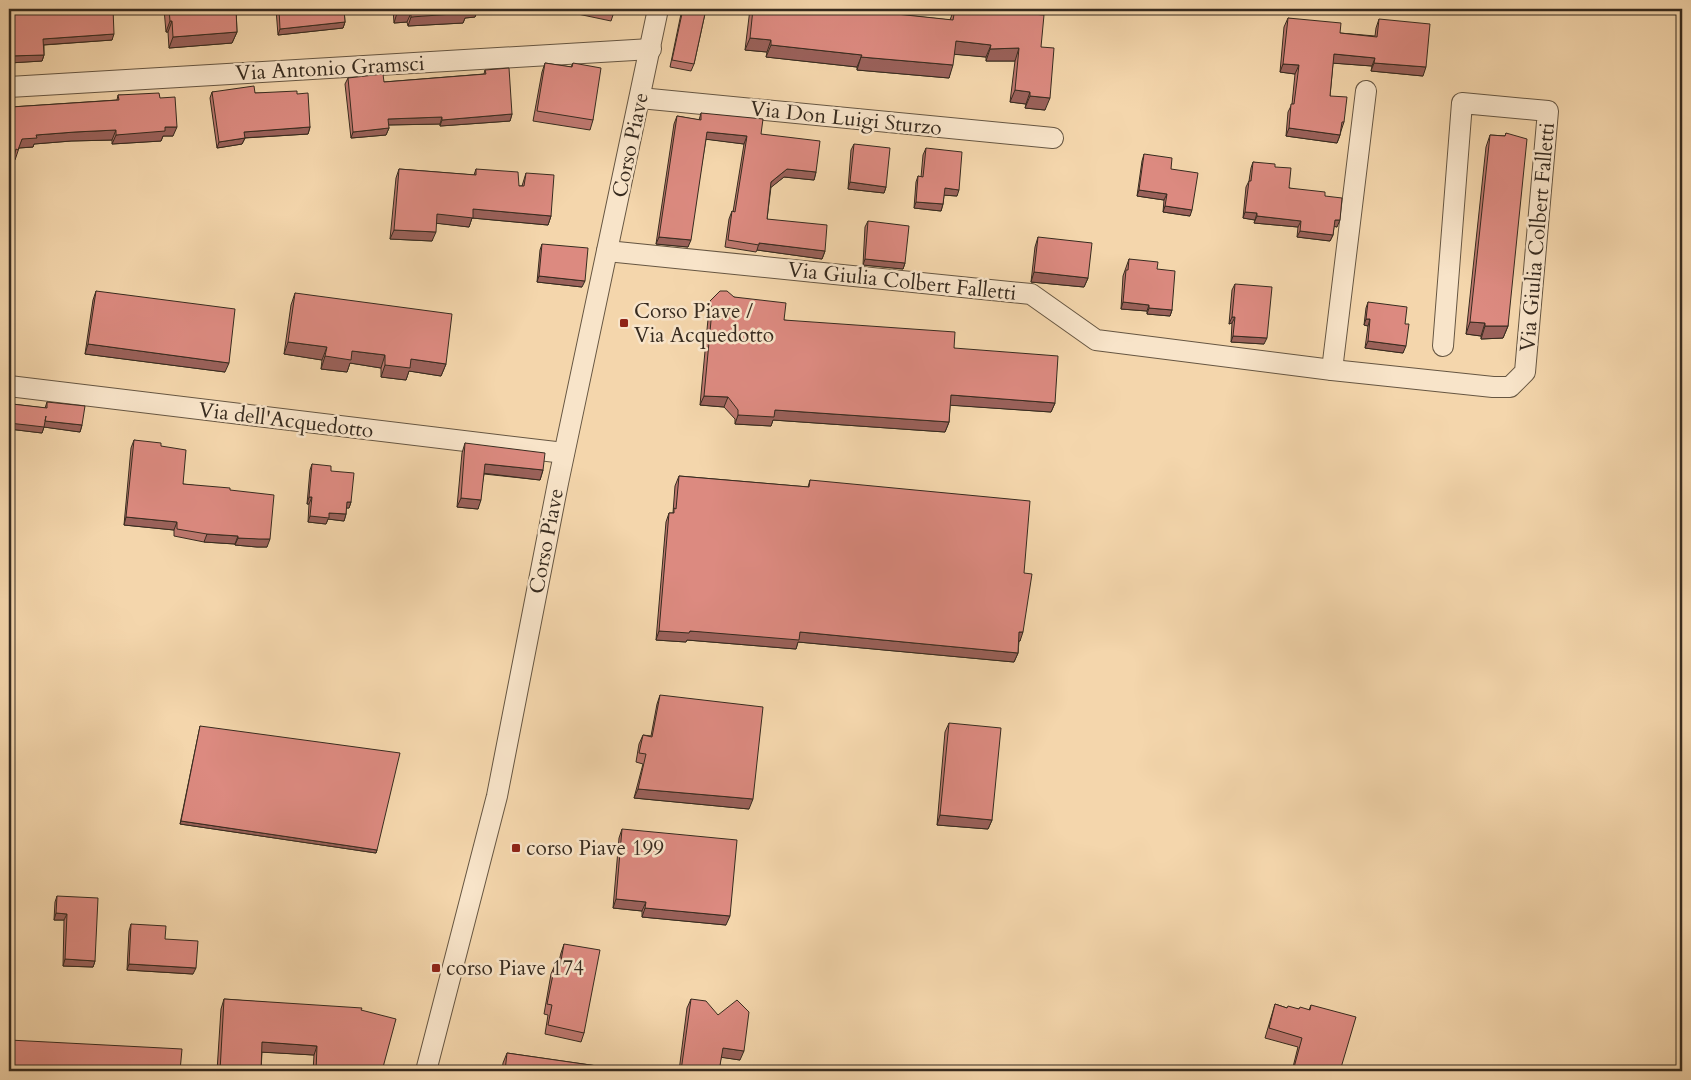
<svg xmlns="http://www.w3.org/2000/svg" width="1691" height="1080" font-family="Cardo,serif">
<style>
.lines{fill:none;stroke-linecap:round;stroke-linejoin:round}
.minor-casing{stroke:#665642;stroke-width:22}
.minor{stroke:#f8e4c9;stroke-width:20}
.wall{fill:#bd776e;stroke:#372b1f}
.shaded-wall{fill:#9a615a;stroke:#372b1f}
.building{fill:#dc8a80;stroke:#372b1f}
.poi-dot{fill:#8f2418;stroke:#f8e4c9;stroke-width:2}
.labels{text-anchor:middle;stroke-width:5;stroke-linejoin:round;paint-order:stroke}
.street-label{font-size:21px;fill:#372b1f;stroke:#f8e4c9}
.poi-label{font-size:21px;fill:#372b1f;stroke:#f8e4c9;text-anchor:start}
</style>
<rect width="100%" height="100%" fill="#f4d6ac"/>
<filter id="stains"><feTurbulence type="fractalNoise" baseFrequency=".004" numOctaves="4"/><feColorMatrix values="0 0 0 0 .2 0 0 0 0 .09 0 0 0 0 .02 0 0 0 .5 -.17"/></filter>
<radialGradient id="worn" r=".72"><stop offset=".6" stop-color="#630" stop-opacity="0"/><stop offset="1" stop-color="#630" stop-opacity=".3"/></radialGradient>
<g class="lines">
<defs>
<g id="minor">
<path d="M9,87L651,49"/>
<path d="M640,98L1053,138"/>
<path d="M607,251L1031,294L1096,340L1332,370L1493,387H1510L1525,372L1548,111L1462,103L1443,346"/>
<path d="M1332,370L1366,91"/>
<path d="M9,386L564,453"/>
<path d="M426,1071L497,796L558,483L658,9"/>
</g>
</defs>
<use href="#minor" class="minor-casing"/>
<use href="#minor" class="minor"/>
</g>
<g class="wall">
<path d="M9,9H113L112,40L44,45V55L42,61L9,63Z"/>
<path d="M164,9H236L237,32L232,43L169,48L168,32H166Z"/>
<path d="M276,9H344L345,22L343,28L278,35Z"/>
<path d="M393,9H478L475,17L465,18L463,23L408,26L407,22L394,23Z"/>
<path d="M574,9H615L611,21L573,13Z"/>
<path d="M682,9H706L694,64L691,71L670,67Z"/>
<path d="M750,9H869L868,11L950,20L954,9H974L1041,47L1045,110L1025,108L1026,104L1010,102L1015,61H986V57L954,54L949,78L857,70V67L766,57L767,52L745,50Z"/>
<path d="M1288,18L1340,33L1375,36L1376,28L1379,19L1423,76L1371,71L1372,66L1333,63L1330,96L1344,122L1341,131L1340,135L1337,143L1286,136L1288,112L1292,104L1295,74L1280,72L1284,27Z"/>
<path d="M545,63L571,67L573,63L593,120L590,130L533,121L542,72Z"/>
<path d="M485,70L512,114L510,121L440,126V124L388,125L389,128L386,135L351,138L345,84L348,78L384,82L484,74Z"/>
<path d="M212,92L297,94L310,127L308,134L245,138L242,144L217,148L210,98Z"/>
<path d="M118,95L160,98L173,136H163L161,141L112,144V140L71,141L34,144L33,147L19,148L15,160L13,159L9,173V114L11,107L117,100Z"/>
<path d="M701,113L761,134L816,172L814,180L784,177L771,187L767,219L825,251L822,259L757,250L756,252L725,247L729,219L732,211L733,212L744,144L706,139L688,247L656,244L674,124L677,116L699,120Z"/>
<path d="M1506,133L1508,326L1503,338L1481,339V336L1466,334L1486,147L1490,135L1505,136Z"/>
<path d="M854,144L886,187L884,193L848,189L851,150Z"/>
<path d="M926,148L957,196L944,195L943,204L941,211L914,208L916,182L918,176L921,177L923,155Z"/>
<path d="M1144,154L1190,216L1163,212L1164,200L1137,196L1142,161Z"/>
<path d="M1253,162L1275,167L1289,188L1325,196L1337,227L1334,226L1333,235L1330,241L1297,237L1298,227L1254,223L1255,220L1243,218L1246,187L1249,181L1251,168Z"/>
<path d="M399,169L474,175L476,169L519,186H522L526,173L551,216L548,225L472,218L469,227L436,223L432,241L390,239L396,178Z"/>
<path d="M868,221L905,263L903,269L863,265L865,227Z"/>
<path d="M1038,237L1088,278L1084,287L1031,282L1035,247Z"/>
<path d="M542,244L582,287L537,282L540,250Z"/>
<path d="M1129,259L1157,269L1172,310L1170,316L1147,314V311L1121,309L1123,276Z"/>
<path d="M1235,284L1264,344L1231,342L1232,323L1229,324L1232,290Z"/>
<path d="M96,291L225,372L85,354L93,300Z"/>
<path d="M295,293L446,364L441,376L409,371L406,380L381,377V368L350,363L347,372L321,369L322,360L284,354L291,305Z"/>
<path d="M734,297L784,320L954,348L1055,403L1051,412L950,405L949,422L945,432L773,420L771,426L735,424V419L724,407L700,405L708,319L707,310L710,301Z"/>
<path d="M1368,302L1405,324L1403,353L1365,348L1368,326L1364,325L1366,308Z"/>
<path d="M47,402L82,425L80,432L44,427L42,433L9,429V411L12,404L45,408Z"/>
<path d="M134,440L161,446L183,484L230,490L267,547H257L235,545V544L204,542L174,536V530L124,525L131,448Z"/>
<path d="M465,443L543,470L540,480L484,474L478,509L457,507L462,453Z"/>
<path d="M312,464L331,471L351,502L349,508H346V514L344,521L328,519L326,524L308,522L309,504H307L310,470Z"/>
<path d="M679,476L808,487L810,480L1024,573L1020,641H1019L1018,653L1014,662L798,642L796,649L687,640L686,642L656,640L666,522L669,513H673L675,486Z"/>
<path d="M660,695L749,809L634,798L643,764L636,762L639,744L643,735L651,736L657,704Z"/>
<path d="M949,723L992,820L988,829L937,825L945,732Z"/>
<path d="M200,726L377,850L376,853L180,824Z"/>
<path d="M622,829L726,925L642,917V911L613,908L619,838Z"/>
<path d="M57,896L95,961L93,967L63,966L64,920H54L55,902Z"/>
<path d="M131,924L165,939L193,974L127,970L129,931Z"/>
<path d="M564,944L584,1033L581,1042L545,1034L548,1015L544,1014L551,974L555,965H558L561,953Z"/>
<path d="M224,999L361,1010L382,1071H313L314,1055L262,1052L261,1071H217L221,1009Z"/>
<path d="M691,999L740,1060L721,1057L719,1071H679L687,1008Z"/>
<path d="M1275,1004L1287,1008L1309,1010L1311,1005L1340,1071H1292L1298,1047L1265,1038Z"/>
<path d="M507,1053L632,1071H502L503,1063Z"/>
</g>
<g class="shaded-wall">
<path d="M466,9H478L475,17L465,18L463,23L408,26L411,17Z"/>
<path d="M397,13H411L407,22L394,23Z"/>
<path d="M170,21H172L168,32H166Z"/>
<path d="M345,22L343,28L278,35L280,29Z"/>
<path d="M237,32L232,43L169,48L173,37Z"/>
<path d="M114,34L112,40L41,45L43,39Z"/>
<path d="M750,38L771,40L767,52L745,50Z"/>
<path d="M956,41L991,45L986,57L951,54Z"/>
<path d="M771,45L862,55L857,67L766,57Z"/>
<path d="M1019,48L1015,61H986L990,49Z"/>
<path d="M1334,54L1375,58L1372,66L1331,63Z"/>
<path d="M44,55L42,61L9,63V56Z"/>
<path d="M861,57L953,65L949,78L857,70Z"/>
<path d="M1374,63L1426,67L1423,76L1371,71Z"/>
<path d="M1283,64L1299,65L1295,74L1280,72Z"/>
<path d="M1015,90L1030,92L1026,104L1010,102Z"/>
<path d="M1030,96L1050,98L1045,110L1025,108Z"/>
<path d="M512,114L510,121L440,126L442,120Z"/>
<path d="M442,117L440,124L385,125L388,119Z"/>
<path d="M165,127H177L173,136H163L161,141L112,144L116,135Z"/>
<path d="M310,127L308,134L241,138L244,132Z"/>
<path d="M389,128L386,135L351,138L353,132Z"/>
<path d="M1289,128L1340,135L1337,143L1286,136Z"/>
<path d="M116,130L112,140L71,141L34,144L33,147L18,148L22,139L36,135L75,132Z"/>
<path d="M707,132L747,136L744,144L704,139Z"/>
<path d="M245,138L242,144L217,148L219,142Z"/>
<path d="M787,169L816,172L814,180L784,177L769,189L771,182Z"/>
<path d="M850,182L886,187L884,193L848,189Z"/>
<path d="M945,188L959,190L957,196L942,195Z"/>
<path d="M1139,190L1167,194L1164,200L1137,196Z"/>
<path d="M916,202L943,204L941,211L914,208Z"/>
<path d="M1165,206L1192,210L1190,216L1163,212Z"/>
<path d="M473,209L551,216L548,225L472,218L469,227L434,223L437,214Z"/>
<path d="M1245,212L1257,213L1255,220L1243,218Z"/>
<path d="M1257,216L1301,221L1298,227L1254,223Z"/>
<path d="M1335,220H1340L1337,227L1332,226Z"/>
<path d="M394,230L436,232L432,241L390,239Z"/>
<path d="M1300,231L1333,235L1330,241L1297,237Z"/>
<path d="M659,237L691,240L688,247L656,244Z"/>
<path d="M759,243L825,251L822,259L757,250Z"/>
<path d="M865,259L905,263L903,269L863,265Z"/>
<path d="M1034,272L1088,278L1084,287L1031,282Z"/>
<path d="M539,276L585,281L582,287L537,282Z"/>
<path d="M1123,302L1149,305L1147,311L1121,309Z"/>
<path d="M1149,308L1172,310L1170,316L1147,314Z"/>
<path d="M1232,317H1235L1232,323L1229,324Z"/>
<path d="M1366,319H1370L1368,326L1364,325Z"/>
<path d="M1470,322L1485,323L1481,336L1466,334Z"/>
<path d="M1485,326H1508L1503,338L1481,339Z"/>
<path d="M1233,336L1267,338L1264,344L1231,342Z"/>
<path d="M1368,341L1406,346L1403,353L1365,348Z"/>
<path d="M288,342L327,347L322,360L284,354Z"/>
<path d="M88,344L229,363L225,372L85,354Z"/>
<path d="M352,351L385,355L381,368L350,363L347,372L321,369L325,356Z"/>
<path d="M411,359L446,364L441,376L409,371L406,380L381,377L385,365Z"/>
<path d="M951,395L1055,403L1051,412L947,405Z"/>
<path d="M704,396L728,397L724,407L700,405Z"/>
<path d="M775,410L949,422L945,432L773,420L771,426L735,424L738,415Z"/>
<path d="M45,421L82,425L80,432L44,427L42,433L9,429V423Z"/>
<path d="M485,464L543,470L540,480L482,473Z"/>
<path d="M309,497H312L309,504H307Z"/>
<path d="M461,498L481,500L478,509L457,507Z"/>
<path d="M347,502H351L349,508H345Z"/>
<path d="M329,513L346,514L344,521L328,519L326,524L308,522L310,516Z"/>
<path d="M126,517L177,522L174,530L124,525Z"/>
<path d="M207,534L238,536L235,544L204,542Z"/>
<path d="M238,538L270,539L267,547H257L235,545Z"/>
<path d="M659,631L800,632L1018,653L1014,662L798,642L796,649L687,640L686,642L656,640Z"/>
<path d="M1019,632H1023L1020,641H1016Z"/>
<path d="M638,789L753,799L749,809L634,798Z"/>
<path d="M940,815L992,820L988,829L937,825Z"/>
<path d="M181,821L377,850L376,853L180,824Z"/>
<path d="M616,899L646,902L642,911L613,908Z"/>
<path d="M645,908L730,916L726,925L642,917Z"/>
<path d="M56,913L67,914L64,920H54Z"/>
<path d="M65,959L95,961L93,967L63,966Z"/>
<path d="M129,964L196,968L193,974L127,970Z"/>
<path d="M262,1042L317,1046L314,1055L259,1052Z"/>
<path d="M723,1048L744,1051L740,1060L719,1057Z"/>
</g>
<g class="building">
<path d="M11,9H113L114,34L43,39L44,55L9,56V23H12Z"/>
<path d="M169,9H236L237,32L173,37L172,21H170Z"/>
<path d="M279,9H344L345,22L280,29Z"/>
<path d="M397,9H467V13L411,17V13H397Z"/>
<path d="M600,9H615L614,12Z"/>
<path d="M683,9H706L694,64L672,60Z"/>
<path d="M753,9H869L868,11L953,20L955,9H974L1044,15L1041,47L1054,48L1050,98L1030,96V92L1015,90L1019,48L990,49L991,45L956,41L953,65L861,57L862,55L771,45V40L750,38Z"/>
<path d="M1288,18L1341,23L1340,33L1377,37L1379,19L1430,24L1426,67L1374,63L1375,58L1334,54L1330,96L1347,97L1344,122H1342L1340,135L1289,128L1291,104H1294L1299,65L1283,64Z"/>
<path d="M545,63L572,67L573,63L601,68L593,120L537,111Z"/>
<path d="M509,68L512,114L442,120V117L388,119L389,128L353,132L348,78L383,74L384,82L486,74L485,70Z"/>
<path d="M254,86L255,93L297,91V94L308,93L310,127L244,132L245,138L219,142L212,92Z"/>
<path d="M159,93L160,98L175,97L177,127H165V131L116,135V130L75,132L36,135L37,138L22,139L18,150L16,149L12,164L9,163V127L13,128L11,107L119,100L118,95Z"/>
<path d="M701,113L763,119L761,134L820,141L816,172L787,169L771,182L767,219L827,225L825,251L759,243V245L728,240L732,211L735,212L747,136L707,132L691,240L659,237L677,116L701,120Z"/>
<path d="M1506,133L1527,139L1508,326H1485V323L1470,322L1490,135L1505,136Z"/>
<path d="M854,144L890,148L886,187L850,182Z"/>
<path d="M926,148L962,152L959,190L945,188L943,204L916,202L918,176L923,177Z"/>
<path d="M1144,154L1172,158L1171,169L1198,173L1192,210L1165,206L1167,194L1139,190Z"/>
<path d="M1253,162L1275,164V167L1291,168L1289,188L1325,192V196L1342,198L1340,220H1335L1333,235L1300,231L1301,221L1257,216V213L1245,212L1249,181H1251Z"/>
<path d="M399,169L476,175V169L518,172L519,186H524L526,173L554,175L551,216L473,209V218L437,214L436,232L394,230Z"/>
<path d="M868,221L909,226L905,263L865,259Z"/>
<path d="M1038,237L1092,243L1088,278L1034,272Z"/>
<path d="M542,244L588,248L585,281L539,276Z"/>
<path d="M1129,259L1158,262L1157,269L1175,271L1172,310L1149,308V305L1123,302L1126,270H1128Z"/>
<path d="M1235,284L1272,287L1267,338L1233,336L1235,317H1232Z"/>
<path d="M96,291L235,309L229,363L88,344Z"/>
<path d="M720,291H727L734,297L786,303L784,320L955,332L954,348L1058,356L1055,403L951,395L949,422L775,410L774,417L738,415V410L728,397L704,396L712,310L710,301Z"/>
<path d="M295,293L452,314L446,364L411,359L410,368L385,365V355L352,351L351,360L325,356L327,347L288,342Z"/>
<path d="M1368,302L1407,307L1405,324H1409L1406,346L1368,341L1370,319H1366Z"/>
<path d="M47,402L85,406L82,425L45,421L46,416L44,427L9,423L12,404L47,408Z"/>
<path d="M134,440L161,443V446L186,450L183,484L230,488V490L274,495L270,539H259L238,538V536L207,534L177,529V522L126,517Z"/>
<path d="M465,443L545,453L543,470L485,464L481,500L461,498Z"/>
<path d="M312,464L331,466V471L354,473L351,502H347L346,514L329,513V518L310,516L312,497H309Z"/>
<path d="M679,476L809,487L810,480L1030,501L1024,573L1032,574L1023,632H1019L1018,653L800,632L799,640L690,631L689,633L659,631L669,513H674V508L676,509Z"/>
<path d="M660,695L763,707L753,799L638,789L646,754L639,753L643,735L652,737Z"/>
<path d="M949,723L1001,728L992,820L940,815Z"/>
<path d="M200,726L400,753L377,850L181,821Z"/>
<path d="M622,829L737,840L730,916L645,908L646,902L616,899Z"/>
<path d="M57,896L98,898L95,961L65,959L67,914L56,913Z"/>
<path d="M131,924L166,926L165,939L198,941L196,968L129,964Z"/>
<path d="M564,944L600,950L584,1033L548,1025L552,1005L547,1004L555,965L560,966Z"/>
<path d="M224,999L362,1008L361,1010L396,1019L382,1071H316L317,1046L262,1042L261,1071H220Z"/>
<path d="M691,999L706,1001L718,1015L737,1000L749,1012L744,1051L723,1048L719,1071H681Z"/>
<path d="M1275,1004L1287,1008L1288,1006L1299,1009L1300,1007L1310,1010L1311,1005L1356,1017L1340,1071H1293L1302,1038L1269,1028Z"/>
<path d="M9,1040L182,1049L180,1071H9Z"/>
<path d="M507,1053L632,1071H505Z"/>
<path d="M796,1067L816,1071H795Z"/>
</g>
<g class="poi-dot">
<rect x="619" y="318" width="10" height="10" rx="2.5"/>
<rect x="511" y="843" width="10" height="10" rx="2.5"/>
<rect x="431" y="963" width="10" height="10" rx="2.5"/>
</g>
<g class="labels">
<g class="street-label">
<text transform="translate(330 68) rotate(-3)" y="7">Via Antonio Gramsci</text>
<text transform="translate(846 118) rotate(6)" y="7">Via Don Luigi Sturzo</text>
<text transform="translate(630 145) rotate(-78)" y="7">Corso Piave</text>
<text transform="translate(1537 237) rotate(-85)" y="7">Via Giulia Colbert Falletti</text>
<text transform="translate(902 281) rotate(6)" y="7">Via Giulia Colbert Falletti</text>
<text transform="translate(286 420) rotate(7)" y="7">Via dell'Acquedotto</text>
<text transform="translate(546 541) rotate(-79)" y="7">Corso Piave</text>
</g>
<g class="poi-label">
<text x="634" y="318">Corso Piave /<tspan x="634" dy="24">Via Acquedotto</tspan></text>
<text x="526" y="855">corso Piave 199</text>
<text x="446" y="975">corso Piave 174</text>
</g>
</g>
<rect width="1691" height="1080" fill="none" stroke="#f4d6ac" stroke-width="30"/>
<rect x="10" y="10" width="1671" height="1060" fill="none" stroke="#372b1f" stroke-width="2.5"/>
<rect x="15" y="15" width="1661" height="1050" fill="none" stroke="#372b1f"/>
<rect width="100%" height="100%" filter="url(#stains)"/>
<rect width="100%" height="100%" fill="url(#worn)"/>
</svg>
